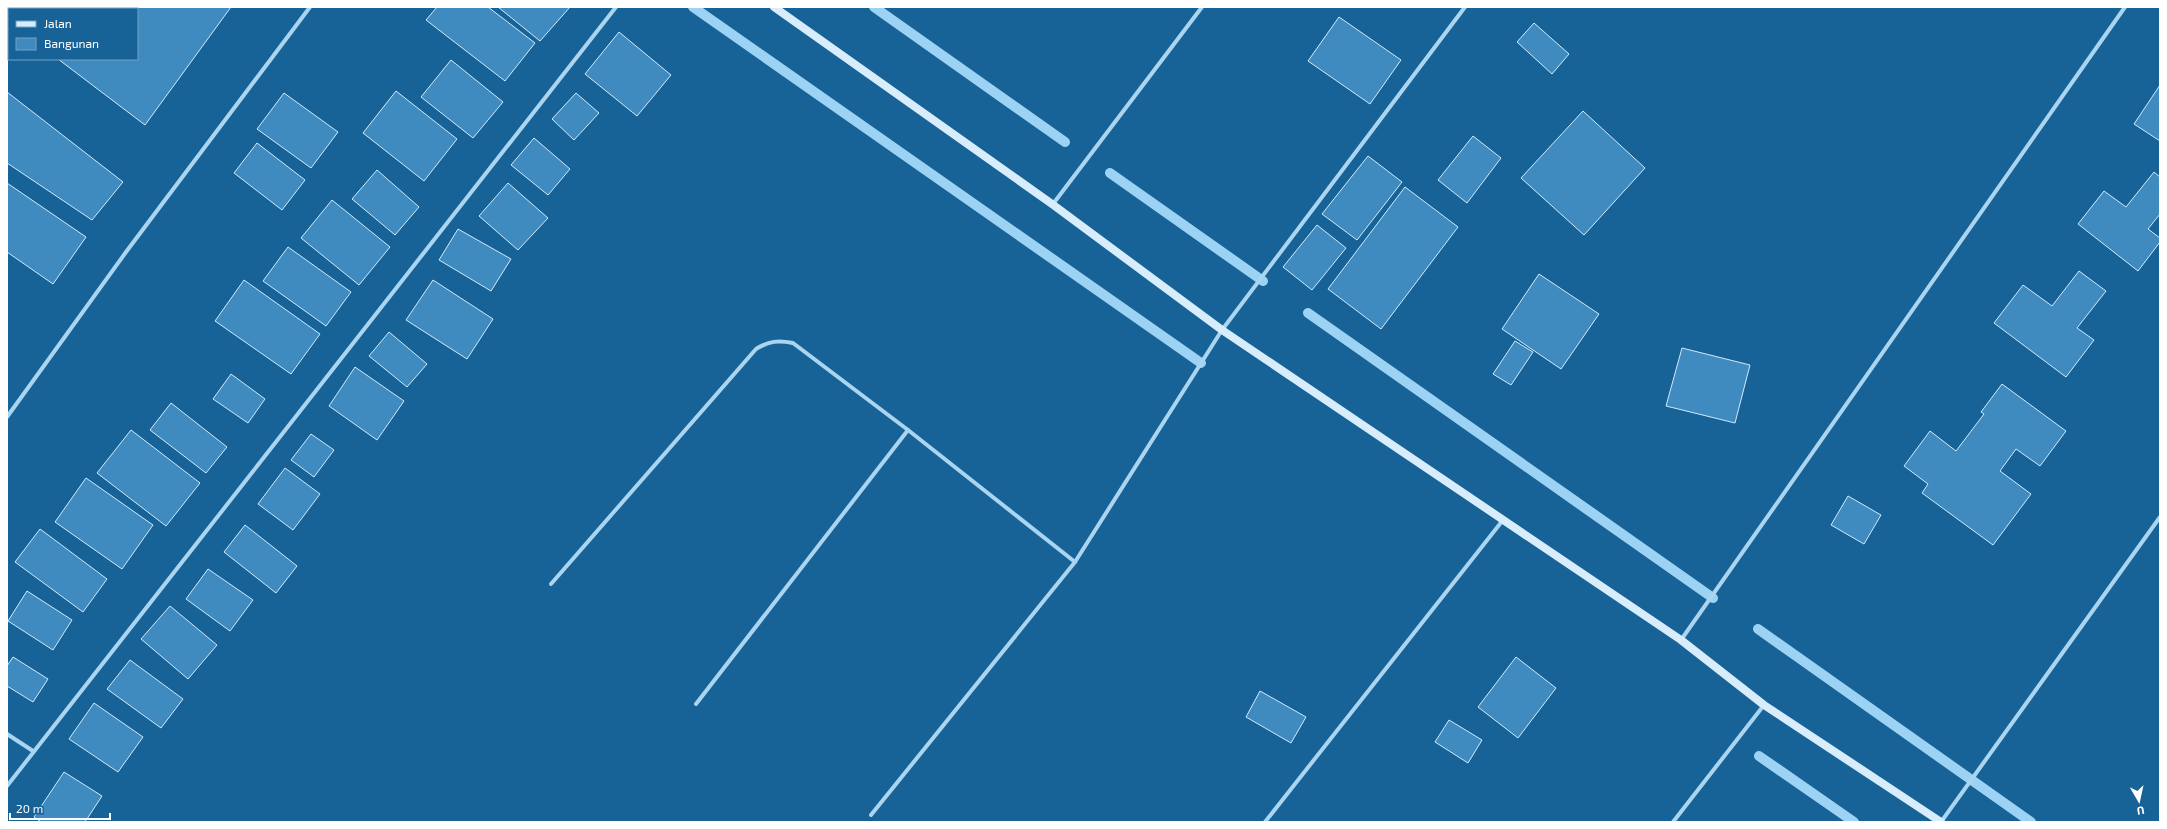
<svg xmlns="http://www.w3.org/2000/svg" width="2167" height="829" font-family="'Exo 2',sans-serif">
<style>
.lines{fill:none;stroke-linecap:round;stroke-linejoin:round}
.stream{stroke:#9cd2f4;stroke-width:10}
.building{fill:#3f8bbf;stroke:#d1ebfc}
.street{stroke:#aad5f1;stroke-width:4}
.secondary{stroke:#d8edfc;stroke-width:8}
</style>
<rect width="100%" height="100%" fill="#176297"/>
<g class="lines">
<g class="stream">
<path d="M693,7L1201,363"/>
<path d="M874,7L1065,142"/>
<path d="M1110,173L1263,281"/>
<path d="M1308,313L1713,598"/>
<path d="M1758,629L2031,822"/>
<path d="M1759,756L1854,822"/>
</g>
</g>
<g class="building">
<path d="M91,7H231L145,125L58,59H137V9H90Z"/>
<path d="M437,7H488L535,43L505,81L426,20Z"/>
<path d="M498,7H570L540,41Z"/>
<path d="M1339,17L1401,60L1370,104L1308,61Z"/>
<path d="M1534,23L1569,54L1552,74L1517,42Z"/>
<path d="M619,32L671,75L637,116L585,74Z"/>
<path d="M451,60L503,102L473,138L421,97Z"/>
<path d="M2160,85V141L2134,124Z"/>
<path d="M396,91L457,139L424,181L363,133Z"/>
<path d="M7,92L123,182L92,220L7,163Z"/>
<path d="M284,93L338,132L311,168L257,129Z"/>
<path d="M576,93L599,113L574,140L552,119Z"/>
<path d="M1583,111L1645,168L1584,235L1521,178Z"/>
<path d="M1473,136L1501,158L1467,203L1438,180Z"/>
<path d="M534,138L570,169L548,195L511,165Z"/>
<path d="M257,143L305,180L282,210L234,173Z"/>
<path d="M1368,156L1402,182L1357,240L1322,214Z"/>
<path d="M377,170L419,207L395,235L352,199Z"/>
<path d="M2154,172L2160,177V214L2148,229L2160,238V242L2138,271L2078,224L2104,191L2126,207Z"/>
<path d="M7,183L86,237L53,284L7,252Z"/>
<path d="M508,183L548,218L518,250L479,216Z"/>
<path d="M1405,187L1458,227L1381,329L1328,289Z"/>
<path d="M332,200L390,247L359,285L301,238Z"/>
<path d="M1317,225L1346,248L1312,290L1283,267Z"/>
<path d="M458,229L511,259L491,291L439,260Z"/>
<path d="M288,247L351,292L326,326L263,281Z"/>
<path d="M2079,271L2106,291L2077,328L2094,340L2066,377L1994,323L2023,285L2052,306Z"/>
<path d="M1539,274L1599,314L1561,369L1502,329Z"/>
<path d="M244,280L320,334L291,374L215,321Z"/>
<path d="M433,280L493,319L467,359L406,320Z"/>
<path d="M389,332L427,364L407,387L369,356Z"/>
<path d="M1515,341L1533,352L1511,385L1493,374Z"/>
<path d="M1682,348L1750,365L1735,423L1666,406Z"/>
<path d="M355,367L404,401L377,440L329,406Z"/>
<path d="M231,374L265,399L248,423L213,399Z"/>
<path d="M2002,384L2066,431L2040,466L2016,449L2000,471L2031,494L1993,545L1922,493L1928,484L1904,466L1930,431L1956,451L1984,414L1981,412Z"/>
<path d="M171,403L227,447L206,473L150,430Z"/>
<path d="M131,430L200,483L166,526L97,473Z"/>
<path d="M311,434L334,450L314,477L291,460Z"/>
<path d="M285,468L320,494L293,530L258,504Z"/>
<path d="M86,478L153,525L122,569L55,522Z"/>
<path d="M1848,496L1881,515L1864,544L1831,525Z"/>
<path d="M245,525L297,566L276,593L224,552Z"/>
<path d="M40,529L107,579L83,612L15,562Z"/>
<path d="M208,569L253,600L230,631L186,599Z"/>
<path d="M27,591L72,620L53,650L8,621Z"/>
<path d="M170,606L217,645L188,679L141,639Z"/>
<path d="M13,657L48,679L33,702L7,686V666Z"/>
<path d="M1516,657L1556,688L1518,738L1478,707Z"/>
<path d="M130,660L183,699L161,728L107,689Z"/>
<path d="M1260,691L1306,717L1291,743L1246,717Z"/>
<path d="M94,703L143,737L118,772L69,739Z"/>
<path d="M1449,720L1482,740L1468,763L1435,742Z"/>
<path d="M64,772L102,796L85,822H41L34,817Z"/>
</g>
<g class="lines">
<g class="street">
<path d="M1053,204L1202,7"/>
<path d="M7,417L126,252L310,7"/>
<path d="M551,584L756,349C769,341 778,340 793,343L908,430L1075,562"/>
<path d="M1681,640L2125,7"/>
<path d="M696,704L908,430"/>
<path d="M7,734L33,751"/>
<path d="M7,786L616,7"/>
<path d="M871,815L1075,562L1222,330L1465,7"/>
<path d="M1265,822L1503,520"/>
<path d="M1673,822L1764,705"/>
<path d="M1941,822L2160,517"/>
</g>
<path class="secondary" d="M774,7L1052,204L1222,330L1681,640L1764,705L1941,822"/>
</g>
<rect width="2167" height="829" fill="none" stroke="#ffffff" stroke-width="16"/>
<rect x="8" y="8" width="130" height="52" fill="#176297" stroke="#74a1c1"/>
<rect x="16" y="21" width="20" height="6" fill="#d8edfc" stroke="#74a1c1"/>
<text x="44" y="28" font-size="12" fill="#ffffff">Jalan</text>
<rect x="16" y="38" width="20" height="12" fill="#3f8bbf" stroke="#74a1c1"/>
<text x="44" y="48" font-size="12" fill="#ffffff">Bangunan</text>
<g transform="translate(2139 801) rotate(171)" stroke="#176297" stroke-width="3" paint-order="stroke">
<path d="M0-3L7 15L0 10L-7 15Z" fill="#ffffff"/>
<text y="-6" font-size="11" font-weight="bold" text-anchor="middle" fill="#ffffff">U</text>
</g>
<path d="M10 813v6h100v-6" fill="none" stroke="#ffffff" stroke-width="2"/>
<text x="16" y="813" font-size="12" fill="#ffffff" stroke="#176297" stroke-width="3" paint-order="stroke">20 m</text>
</svg>
